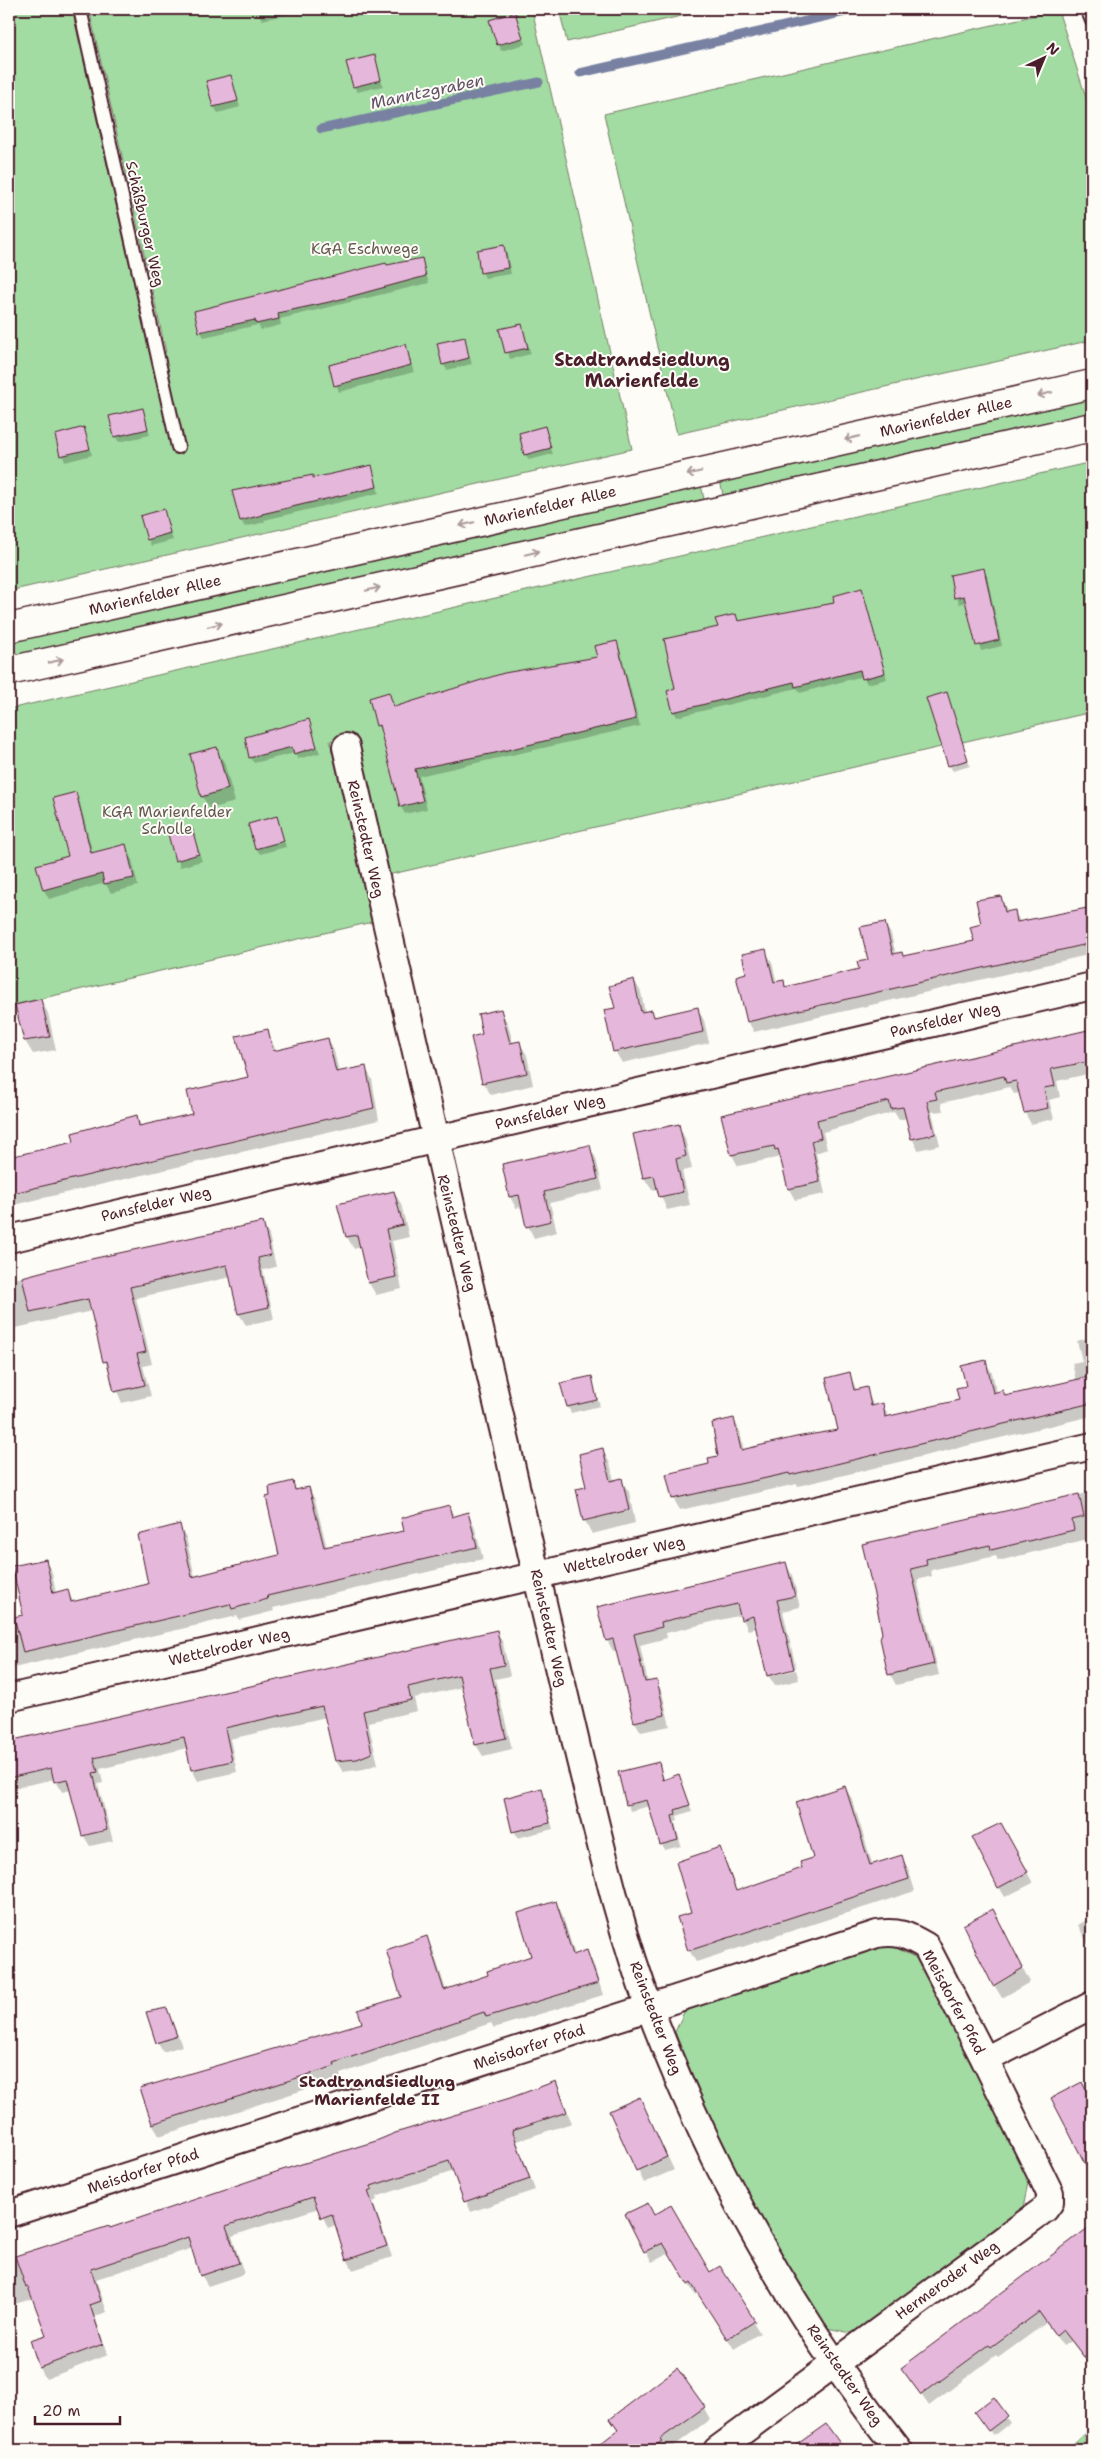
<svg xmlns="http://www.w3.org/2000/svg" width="1101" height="2459" font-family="'Shantell Sans',sans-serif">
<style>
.green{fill:#a2dca2;stroke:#767e66}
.shadow{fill:#0003}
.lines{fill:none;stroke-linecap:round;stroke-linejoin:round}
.stream{stroke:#7881a1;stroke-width:9}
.building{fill:#e5b7db;stroke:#4a1f2b}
.service-casing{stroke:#4a1f2b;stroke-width:16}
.minor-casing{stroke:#4a1f2b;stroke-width:30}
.primary-casing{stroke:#4a1f2b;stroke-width:31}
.service{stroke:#fdfcf7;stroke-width:12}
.minor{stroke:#fdfcf7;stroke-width:26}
.primary{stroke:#fdfcf7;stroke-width:28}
.oneway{stroke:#ac999b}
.labels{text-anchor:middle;stroke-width:4;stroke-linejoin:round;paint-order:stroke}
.street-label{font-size:15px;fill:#4a1f2b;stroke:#fdfcf7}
.park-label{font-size:15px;fill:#64584f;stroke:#fdfcf7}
.water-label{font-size:16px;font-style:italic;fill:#615066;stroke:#fdfcf7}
.neighbourhood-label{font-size:16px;font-weight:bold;fill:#4a1f2b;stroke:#fdfcf7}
.quarter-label{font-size:18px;font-weight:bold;fill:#4a1f2b;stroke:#fdfcf7}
</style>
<rect width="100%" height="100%" fill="#fdfcf7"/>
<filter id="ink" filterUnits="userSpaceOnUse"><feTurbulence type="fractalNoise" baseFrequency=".02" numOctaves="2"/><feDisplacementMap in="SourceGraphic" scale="10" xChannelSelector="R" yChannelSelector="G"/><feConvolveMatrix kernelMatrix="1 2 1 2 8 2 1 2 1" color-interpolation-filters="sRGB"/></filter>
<g filter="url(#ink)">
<g class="green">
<path d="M9,9H72L150,355L166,352L89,9H532L632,449L9,591Z"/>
<path d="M559,9H712L567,42Z"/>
<path d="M1058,10L1092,116V340L677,434L604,114Z"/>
<path d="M1092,396V412L723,495L720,480Z"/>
<path d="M1092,462V712L388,875L356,735L330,741L372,922L9,1006V709Z"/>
<path d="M701,485L704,499L9,657V641Z"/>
<path d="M888,1944L919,1959L975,2065L1030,2178L1024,2207L856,2334L827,2328C798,2283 768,2239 745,2192C719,2139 696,2086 675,2032L685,2010Z"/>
<path d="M1092,2427V2450H1066Z"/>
</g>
<g class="shadow">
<path d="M257,9H313L262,20Z"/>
<path d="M514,14L525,44L501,51L491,20Z"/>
<path d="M374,56L383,86L357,92L354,86Z"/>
<path d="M230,76L240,107L218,113L214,107Z"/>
<path d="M503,247L507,253L511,274L485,278L482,272Z"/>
<path d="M421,260L429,283L280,319L281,325L261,330L258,325L204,337L200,331L387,267Z"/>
<path d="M522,325L531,354L510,359L501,330Z"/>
<path d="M464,338L472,364L447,370L443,364Z"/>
<path d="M405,346L414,372L339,392L330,366Z"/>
<path d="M142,409L150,435L119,442L115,436Z"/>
<path d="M544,428L553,454L529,460L525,454Z"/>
<path d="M84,429L92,455L65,462L56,436Z"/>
<path d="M371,466L379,493L264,520L265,522L245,527L241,521L234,492L312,476L314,480Z"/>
<path d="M163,510L173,540L151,546L148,539Z"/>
<path d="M984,570L987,576L1002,646L981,651L967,602L959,604L951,576Z"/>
<path d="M862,590L887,679L867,684L863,676L800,693L797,688L677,717L674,711L677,689L719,628L736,615L739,621L836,604Z"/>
<path d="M616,642L620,649L640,726L419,776L427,809L405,814L401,807L382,732L377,725L389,694L395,708L599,658Z"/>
<path d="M946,693L970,766L953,771L949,765Z"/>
<path d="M308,721L320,753L298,759L295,753L254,763L250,757Z"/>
<path d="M216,749L224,762L235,802L210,809L202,796Z"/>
<path d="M75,794L80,803L93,854L126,846L131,855L138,886L111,893L105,883L49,899L44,890L38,866L69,857Z"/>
<path d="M277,818L286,847L260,854L256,848Z"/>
<path d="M191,829L202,861L180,867L169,835Z"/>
<path d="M1001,898L1008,912L1014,911L1021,923L1092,908V954L754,1032L748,1021V974L765,951L772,962L777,983L783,982L787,988L860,970L869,961L884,923L891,934L896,955L902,953L904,957L975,942L982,925Z"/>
<path d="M634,980L641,992L645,1013L651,1011L655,1018L697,1009L704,1020L709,1043L622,1063L615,1051L616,1009Z"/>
<path d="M41,1000L48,1013L56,1050L33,1054L25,1041Z"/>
<path d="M501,1011L508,1024L513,1043L519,1042L527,1055L533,1085L491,1095L483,1082L484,1035Z"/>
<path d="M268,1031L276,1051L328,1039L334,1051L339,1072L365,1067L372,1079L379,1120L9,1206V1160L76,1143L136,1116L142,1127L194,1115L249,1078Z"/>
<path d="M1092,1031V1073L1057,1081L1060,1097L1049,1100L1054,1119L1031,1124L1025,1113L1020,1093L1014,1094L1010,1087L941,1103L943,1111L932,1112L940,1145L918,1150L912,1138L907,1118L899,1120L894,1112L823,1132L827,1149L816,1153L825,1194L795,1200L789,1189L781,1157L738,1166L732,1155L723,1116Z"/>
<path d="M678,1125L685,1138L692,1169L682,1171L690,1205L667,1210L658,1189L652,1190L644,1178Z"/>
<path d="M589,1147L596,1158L603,1190L550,1203L557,1232L534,1238L528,1226L523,1207L516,1208L510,1197Z"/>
<path d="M394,1192L401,1204L409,1237L392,1241L402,1289L376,1295L369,1283L361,1247L354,1249L347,1237L338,1205Z"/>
<path d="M262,1223L269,1235L276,1267L263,1270L274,1319L246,1325L239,1314L231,1277L136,1298L152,1364L143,1366L151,1396L122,1403L105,1361L92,1311L11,1329L14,1343L9,1344V1280Z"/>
<path d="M1092,1337V1416L798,1486L797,1484L680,1510L673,1498L719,1457L734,1420L740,1431L744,1451L840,1431L849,1373L857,1391L866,1389L874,1407L882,1404L889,1417L961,1401L985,1361L992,1373L997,1393L1003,1392L1006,1397L1076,1381L1072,1363L1082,1361L1077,1341Z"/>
<path d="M591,1377L600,1406L571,1413L568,1407Z"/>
<path d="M9,1378L14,1404L9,1406Z"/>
<path d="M602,1450L610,1463L614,1481L621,1480L629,1492L635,1523L592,1534L585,1521L577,1490L588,1488Z"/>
<path d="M292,1482L297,1491L309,1488L315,1500L327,1548L406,1532L449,1507L455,1518L468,1514L474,1525L483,1559L273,1608L274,1611L239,1620L237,1616L9,1669V1625L17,1623L25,1616L45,1560L52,1572L56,1593L67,1590L74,1603L149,1585L179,1526L186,1537L195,1577L281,1556Z"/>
<path d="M1092,1492V1538L998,1561L996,1556L931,1570L932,1576L917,1580L939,1675L896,1685L890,1674L864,1545Z"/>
<path d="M786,1564L792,1575L800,1607L783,1611L796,1668L770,1674V1676L796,1670L799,1680L775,1686L768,1675L757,1628L748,1630L741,1615L666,1633L667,1638L640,1645L648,1683L656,1681L662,1692L670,1726L641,1732L635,1722L617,1650L613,1651L607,1640Z"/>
<path d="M497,1632L503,1643L510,1676L495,1679L512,1749L483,1756L476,1745L463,1687L414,1698L417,1711L368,1722L378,1764L364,1769L343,1772L336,1761L326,1717L230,1739L237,1772L198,1781L192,1770L187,1748L100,1769L103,1783L98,1784L113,1841L90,1846L83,1835L72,1790L62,1792L55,1779L9,1789V1743Z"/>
<path d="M658,1763L665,1781L679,1776L692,1811L677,1816L678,1821L675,1822L681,1846L664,1850L650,1806L630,1811L619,1772Z"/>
<path d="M845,1787L852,1799L873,1866L901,1856L908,1868L915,1891L696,1962L689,1950L693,1914L720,1849L726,1861L737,1892L804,1869L814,1859Z"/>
<path d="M541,1790L553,1829L517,1838L505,1799Z"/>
<path d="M1006,1834L1033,1883L1005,1897L999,1887Z"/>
<path d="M556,1902L562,1914L575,1955L587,1951L593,1963L603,1995L494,2028L491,2023L340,2074L341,2078L159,2136L153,2124L142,2089L364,2023L403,1998L426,1938L433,1950L446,1990L490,1976L532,1957Z"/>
<path d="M1092,1917V1953L1078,1925Z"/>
<path d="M1000,1924L1030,1982L1002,1998L994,1985Z"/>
<path d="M167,2009L182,2046L163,2052L157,2042Z"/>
<path d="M555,2083L572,2123L517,2141L535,2190L471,2212L454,2171L376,2197L377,2200L373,2202L392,2257L353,2270L347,2259L336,2225L328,2228L319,2208L232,2236L244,2274L208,2286L201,2275L193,2248L96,2279L107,2312L95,2316L108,2355L46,2379L40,2368L32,2341L48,2335L34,2298L9,2306V2260L109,2230L510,2100Z"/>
<path d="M1081,2084L1092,2104V2169L1090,2170Z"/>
<path d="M640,2098L674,2170L644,2183L610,2111Z"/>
<path d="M626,2215L654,2216L710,2274L753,2322L760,2333L734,2349L698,2293L695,2295L670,2253L652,2262Z"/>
<path d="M1088,2229L1092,2235V2285L1088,2288L1092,2294V2303L1083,2309L1092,2321V2356L1086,2361L1071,2341L1063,2346L1046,2323L998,2358L996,2355L929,2406L903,2368Z"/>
<path d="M994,2399L1010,2423L993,2436L979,2418Z"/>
<path d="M704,2408L710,2419L669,2450H594L618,2432L611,2420Z"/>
<path d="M825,2426L843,2450H793Z"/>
</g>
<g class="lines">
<g class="stream">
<path d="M580,73L858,9"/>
<path d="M321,129L539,82"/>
</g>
</g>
<g class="building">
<path d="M515,12L523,38L497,45L489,20Z"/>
<path d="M375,55L381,80L353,87L346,62Z"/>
<path d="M231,75L238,101L213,107L206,81Z"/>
<path d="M504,245L508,268L480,273L477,250Z"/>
<path d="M422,258L426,276L334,301L278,313L279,319L256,324L255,320L199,332L194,311L386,263L387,265Z"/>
<path d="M522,324L528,348L505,353L499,329Z"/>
<path d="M465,337L469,358L442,365L437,343Z"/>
<path d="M406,344L411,365L334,386L329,365Z"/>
<path d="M143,408L148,429L114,437L109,416Z"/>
<path d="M545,426L551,448L524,455L519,433Z"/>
<path d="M84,427L90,449L60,456L55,435Z"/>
<path d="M372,465L377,487L262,514V515L240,521L232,491L313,475V478Z"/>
<path d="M164,509L170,533L147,540L140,516Z"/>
<path d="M984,568L999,640L976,646L964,596L954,598L950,575Z"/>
<path d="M862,588L885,673L862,679L860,670L795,687L794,682L673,712L667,691L675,688L664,639L718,627L715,619L736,614L738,621L834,603L833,596Z"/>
<path d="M617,641L636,719L495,753L415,769L423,801L400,807L379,725L376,726L369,698L389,692L394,707L504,673L597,657L594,646Z"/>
<path d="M947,692L968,760L948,766L926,698Z"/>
<path d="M309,719L317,747L294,754L292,747L249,758L245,737Z"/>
<path d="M217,747L228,789L201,797L190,754Z"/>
<path d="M76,792L91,853L126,844L134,878L104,884L102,874L43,890L36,865L68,856L53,798Z"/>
<path d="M277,816L284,841L255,849L248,824Z"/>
<path d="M192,828L199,854L175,861L168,834Z"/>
<path d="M1001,896L1005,912L1015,910L1017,922L1092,907V943L747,1022L736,976L746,973L742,954L766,949L774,982L784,980L785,987L859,969L857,962L868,960L860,927L885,922L893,954L902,952L903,956L974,941L970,927L981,924L976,900Z"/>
<path d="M634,979L641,1012L652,1010L654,1017L698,1007L703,1032L613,1052L604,1010L615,1008L609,986Z"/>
<path d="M41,999L50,1037L24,1041L15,1005Z"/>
<path d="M501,1009L510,1043L520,1041L527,1073L482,1083L471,1037L482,1034L478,1014Z"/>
<path d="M268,1029L273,1051L328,1038L336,1072L366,1066L374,1108L9,1194V1157L74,1142L72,1133L137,1115L139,1126L192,1114L187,1091L248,1077L236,1036Z"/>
<path d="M1092,1029V1061L1051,1069L1055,1086L1044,1088L1048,1108L1024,1113L1016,1081L1006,1083L1004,1076L935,1092L937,1099L927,1101L935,1134L911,1139L903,1107L891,1109L889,1101L817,1120L821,1138L811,1141L820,1182L788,1189L778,1149L775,1150L774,1146L731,1155L721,1115Z"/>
<path d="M679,1124L686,1156L676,1159L683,1192L659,1197L654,1176L643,1178L633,1134Z"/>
<path d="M590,1145L598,1179L544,1192L551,1221L526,1227L519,1195L509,1197L502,1164Z"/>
<path d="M394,1191L403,1225L386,1229L396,1277L368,1283L357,1235L346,1237L337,1204Z"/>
<path d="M263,1222L271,1255L258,1258L269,1307L238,1314L227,1265L130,1287L146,1352L137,1354L145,1385L114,1392L107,1361L103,1362L88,1299L30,1312L22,1277L82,1261Z"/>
<path d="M986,1360L993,1393L1003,1390L1005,1396L1092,1376V1403L790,1475L789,1473L672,1499L666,1474L709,1464L708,1458L718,1456L712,1423L734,1418L741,1450L796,1437L838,1430L826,1378L850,1372L854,1390L867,1387L871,1406L883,1403L885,1417L959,1400L956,1388L966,1386L961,1366Z"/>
<path d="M592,1376L597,1400L567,1407L560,1383Z"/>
<path d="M603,1448L610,1481L622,1478L629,1510L583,1521L576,1489L586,1487L579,1454Z"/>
<path d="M293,1481L295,1490L309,1487L324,1547L404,1531L401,1518L449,1505L452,1517L468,1512L477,1547L267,1596L268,1599L232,1609L230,1604L23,1652L14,1617L23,1615L12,1566L46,1559L53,1593L68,1589L71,1602L148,1584L138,1535L180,1524L192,1577L279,1555L266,1497L270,1496L269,1487Z"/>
<path d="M1079,1494L1084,1517L1072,1520L1074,1530L991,1550L990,1545L926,1559L927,1565L911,1569L934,1664L888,1675L880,1638L882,1633L877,1607L862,1544Z"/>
<path d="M786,1562L795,1596L777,1600L794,1669L767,1676L753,1616L741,1620L737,1604L661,1622L662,1627L634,1634L645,1682L657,1680L665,1715L634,1722L613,1639L606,1641L597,1607Z"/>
<path d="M497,1630L504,1665L490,1668L506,1738L475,1745L459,1675L408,1687L411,1700L363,1711L372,1753L357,1759L335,1761L322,1706L225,1728L232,1761L191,1770L184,1737L94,1758L98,1772L93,1773L107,1830L94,1833L82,1836L67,1779L54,1782L51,1768L9,1778V1741Z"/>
<path d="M659,1762L663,1780L679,1774L690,1805L675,1810L676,1814L672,1816L678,1840L660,1845L647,1800L626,1805L618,1772Z"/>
<path d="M845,1786L870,1865L902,1855L909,1879L688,1951L677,1917L691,1913L676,1862L720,1847L736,1891L802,1868L800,1862L813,1858L796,1802Z"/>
<path d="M542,1788L550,1823L512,1832L504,1798Z"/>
<path d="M1001,1823L1028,1872L998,1888L972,1837Z"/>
<path d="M556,1901L573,1955L587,1950L598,1983L486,2017L484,2012L334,2063L335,2066L152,2124L140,2088L362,2023L358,2010L401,1997L386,1950L427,1936L444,1990L488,1975L487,1971L531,1956L518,1913Z"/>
<path d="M993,1909L1023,1968L993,1986L963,1925Z"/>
<path d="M167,2008L177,2036L156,2043L146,2012Z"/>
<path d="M556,2081L567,2112L512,2130L530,2179L464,2202L449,2161L371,2186L372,2189L368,2191L387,2246L346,2260L332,2214L321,2218L313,2197L226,2226L239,2263L200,2276L188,2237L91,2269L101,2301L90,2305L103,2344L39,2368L30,2340L46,2335L28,2287L26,2288L15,2256L109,2226L110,2228L279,2171L376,2141L395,2133L510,2098Z"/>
<path d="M1082,2082L1092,2103V2177L1051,2098Z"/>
<path d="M640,2097L667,2157L636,2171L609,2111Z"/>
<path d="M648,2203L654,2215L671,2205L710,2272L720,2266L755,2321L727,2339L691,2283L688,2285L663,2243L644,2252L625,2214Z"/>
<path d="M1092,2225V2367L1063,2330L1056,2336L1039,2312L991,2347L989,2345L921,2395L901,2368Z"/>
<path d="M677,2368L705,2407L660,2439L662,2441L649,2450H592L618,2430L610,2419Z"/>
<path d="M994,2397L1008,2416L988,2431L974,2412Z"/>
<path d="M826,2424L845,2450H789Z"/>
</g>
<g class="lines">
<defs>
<g id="service">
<path d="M80,9L178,447"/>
<path d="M1087,9L1092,21"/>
</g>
<g id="minor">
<path d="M346,747C399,981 453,1213 507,1446C530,1550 555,1653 579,1756C600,1841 619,1927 650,2009C709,2165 795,2320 899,2450"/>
<path d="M9,1239L1092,986"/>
<path d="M9,1698L1092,1446"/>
<path d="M985,2060L1092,2005"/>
<path d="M9,2214L877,1934C899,1931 907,1935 926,1946L985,2060L1050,2193V2202L1045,2209L717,2450"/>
</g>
<g id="primary">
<path d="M9,628L1092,384"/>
<path d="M9,671L1092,427"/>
</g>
</defs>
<use href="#service" class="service-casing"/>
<use href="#minor" class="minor-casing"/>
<use href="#primary" class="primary-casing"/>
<use href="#service" class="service"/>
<use href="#minor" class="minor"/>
<use href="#primary" class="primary"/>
</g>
<defs><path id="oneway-shaft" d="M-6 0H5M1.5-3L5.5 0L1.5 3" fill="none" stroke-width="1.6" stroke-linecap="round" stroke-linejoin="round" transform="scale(1.25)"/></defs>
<g class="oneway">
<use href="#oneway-shaft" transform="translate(1045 394) rotate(167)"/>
<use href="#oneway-shaft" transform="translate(852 438) rotate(167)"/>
<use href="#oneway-shaft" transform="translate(694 473) rotate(167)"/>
<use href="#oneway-shaft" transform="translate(467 524) rotate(167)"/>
<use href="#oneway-shaft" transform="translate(532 553) rotate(-13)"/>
<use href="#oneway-shaft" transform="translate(373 589) rotate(-13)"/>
<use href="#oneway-shaft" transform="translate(215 625) rotate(-13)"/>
<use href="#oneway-shaft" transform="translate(56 661) rotate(-13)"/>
</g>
</g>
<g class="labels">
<g class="street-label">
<text transform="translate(145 224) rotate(77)" y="5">Schäßburger Weg</text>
<text transform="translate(946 417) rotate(-13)" y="5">Marienfelder Allee</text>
<text transform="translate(550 506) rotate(-13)" y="5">Marienfelder Allee</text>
<text transform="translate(155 595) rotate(-13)" y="5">Marienfelder Allee</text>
<text transform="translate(366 839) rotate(77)" y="5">Reinstedter Weg</text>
<text transform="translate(945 1020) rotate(-13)" y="5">Pansfelder Weg</text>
<text transform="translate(550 1112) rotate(-13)" y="5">Pansfelder Weg</text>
<text transform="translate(156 1204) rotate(-13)" y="5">Pansfelder Weg</text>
<text transform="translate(457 1233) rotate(76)" y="5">Reinstedter Weg</text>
<text transform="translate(624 1555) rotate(-13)" y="5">Wettelroder Weg</text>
<text transform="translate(549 1628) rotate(77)" y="5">Reinstedter Weg</text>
<text transform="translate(229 1647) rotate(-13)" y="5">Wettelroder Weg</text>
<text transform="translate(954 2002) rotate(62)" y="5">Meisdorfer Pfad</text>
<text transform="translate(656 2018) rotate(69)" y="5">Reinstedter Weg</text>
<text transform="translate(529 2047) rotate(-18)" y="5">Meisdorfer Pfad</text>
<text transform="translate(143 2171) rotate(-18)" y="5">Meisdorfer Pfad</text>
<text transform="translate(947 2280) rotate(-36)" y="5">Hermeroder Weg</text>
<text transform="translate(845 2375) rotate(55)" y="5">Reinstedter Weg</text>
</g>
<g class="park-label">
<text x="365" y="254">KGA Eschwege</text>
<text x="167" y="817">KGA Marienfelder<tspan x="167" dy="17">Scholle</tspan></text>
</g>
<g class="water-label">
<text transform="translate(427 91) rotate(-12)" y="6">Manntzgraben</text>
</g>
<g class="neighbourhood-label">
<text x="377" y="2087">Stadtrandsiedlung<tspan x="377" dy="18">Marienfelde II</tspan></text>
</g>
<g class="quarter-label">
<text x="642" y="366">Stadtrandsiedlung<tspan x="642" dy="21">Marienfelde</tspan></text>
</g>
</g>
<rect width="1101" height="2459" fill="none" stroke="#fdfcf7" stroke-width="30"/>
<rect x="15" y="15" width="1071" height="2429" fill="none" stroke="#4a1f2b" stroke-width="2" filter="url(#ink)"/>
<g transform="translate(1044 58) rotate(44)" stroke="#fdfcf7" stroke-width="4" paint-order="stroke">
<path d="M0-4L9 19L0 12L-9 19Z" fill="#4a1f2b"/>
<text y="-8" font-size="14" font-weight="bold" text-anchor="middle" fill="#4a1f2b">N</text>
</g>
<path d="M35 2416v8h85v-8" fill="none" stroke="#4a1f2b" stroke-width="2.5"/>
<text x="42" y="2416" font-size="15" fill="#4a1f2b" stroke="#fdfcf7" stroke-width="4" paint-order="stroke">20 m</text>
</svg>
